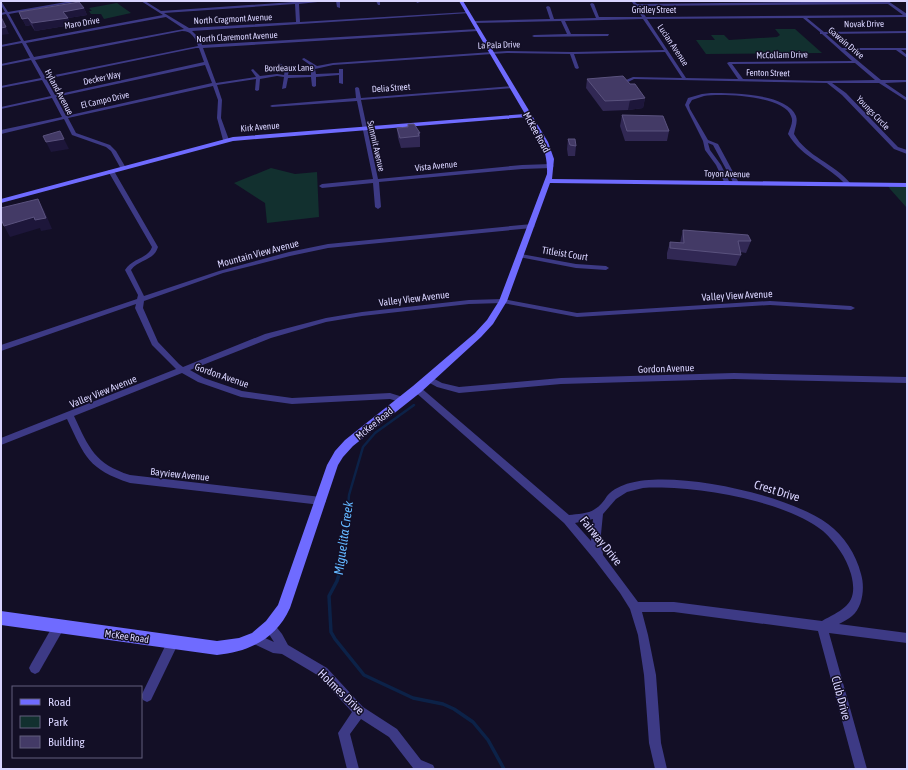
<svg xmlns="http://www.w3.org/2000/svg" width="908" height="770" font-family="'Asap Condensed',sans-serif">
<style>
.green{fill:#12302f}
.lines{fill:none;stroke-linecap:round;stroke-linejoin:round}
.stream-far1{stroke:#0c2248;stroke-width:2.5}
.stream{stroke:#0c2248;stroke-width:3.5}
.street{fill:#3d3a85;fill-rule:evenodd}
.secondary{fill:#6f6bff;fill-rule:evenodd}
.wall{fill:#312854}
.shaded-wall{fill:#1d163a}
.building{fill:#433a66;stroke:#5a527e}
.labels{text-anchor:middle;stroke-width:3;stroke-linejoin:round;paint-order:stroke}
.far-street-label{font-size:9px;fill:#d9d4ff;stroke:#130f26}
.street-label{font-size:10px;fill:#d9d4ff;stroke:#130f26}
.near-street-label{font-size:12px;fill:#d9d4ff;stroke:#130f26}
.near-water-label{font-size:13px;font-style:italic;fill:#62b6ff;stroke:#130f26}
</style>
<rect width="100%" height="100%" fill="#130f26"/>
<g class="green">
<path d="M117,3L131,13L104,19L101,14H91L89,11H92L89,8Z"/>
<path d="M775,29H795L822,53L706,54L696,40H715L711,35H724L729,40L777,37L780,35Z"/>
<path d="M271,168L295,174L317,172L319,217L267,223L265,203L234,183Z"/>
<path d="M888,186L907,187V208L890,189Z"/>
</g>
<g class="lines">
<path class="stream-far1" d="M346,530L349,495L363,447L375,433L414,405"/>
<path class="stream" d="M346,529L343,561L337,581L329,596L331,632L335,639L364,675L413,698L443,704L454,709L473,722L488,740L504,769"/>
<g class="street">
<path d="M1,1L8,12L72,1H80L9,14L24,41L163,15L141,1H145L161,11L307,1H327L299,4L300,22L468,12L470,13L192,31L200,39L202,45L478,29L480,30L478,31L203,48L216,83L256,77L251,70L253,69L260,76L277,74L284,75L285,70L277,64L279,63L289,69L288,75H311V68L313,67L303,60L302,59L304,58L317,66L333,63L507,51L572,52L664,50L643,19L565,21L571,34H609L608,36L534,37L532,36L534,35L567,34L561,21L474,23L472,22L474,21L550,19L546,7L548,6L550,7L554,19L596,18L590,4L592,3L594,4L599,17H642L632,2L634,1L637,4L888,1L907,14V17L807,18L824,32L907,31V33L826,34L842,48H907V50H901L907,55V58L896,50H845L881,80H907V82L885,83L907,98V101L879,83H832L846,93L898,147L907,150V154L894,149L842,95L827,83L634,79L628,82L626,81V80L633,77L682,78L665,52L574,54L579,68L577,69L575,68L570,54L507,53L333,65L315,69L316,74L339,73V69H343V84L339,83V75L316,77V86L314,87L312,86L311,77L288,78L286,88L282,89L284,77L277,76L260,79L259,90L257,91L255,90L256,79L217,85L222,100L221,118L229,140L226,142L223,140L217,118L218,100L213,86L68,118L76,133L110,145L116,151L126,168L123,170L121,169L111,151L106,147L72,135L64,119L1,134V130L62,117L52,98L1,109V107L51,96L42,80L1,88V86L41,78L31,60L1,66V64L30,58L22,43L1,47V45L21,41L6,14L1,15V13L5,12L1,5ZM295,4L296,22L189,28L164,13ZM888,4L903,15L646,17L638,6ZM166,17L184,29L34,57L26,43ZM803,18L820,32V34H822L852,61L729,62L727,63L738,79L686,78L647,19ZM182,31C191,31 195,37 198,46L45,77L35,60ZM196,48H199L204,62L55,95L46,79ZM855,63L875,80L823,81L743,79L732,64ZM205,65L212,83L66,116L56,97Z"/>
<path d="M336,1H340V8L337,7Z"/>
<path d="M376,1H380V5H378Z"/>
<path d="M416,1H420V2L417,3Z"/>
<path d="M512,86L514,87V88L361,100L378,179L522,165L551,164L554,166L551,168L522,169L379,182L381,207L378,209L375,207L373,183L322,188L319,186L322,184L373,179L357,101L272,107L270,106L272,105L356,98L355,88L357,87L359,88L361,98Z"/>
<path d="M711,93C731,93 787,93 796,116C798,122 795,128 794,134C807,157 834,163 851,184L846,185C827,164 803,159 788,134C790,128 794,122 791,116C784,96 722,93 704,96C700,97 696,99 692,100L689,105L690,109L708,140L718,144L739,183L734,184L713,145L708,143L710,150L721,165L730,183L725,184L716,165L705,150L703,141L685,105L688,98L702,94Z"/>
<path d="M109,170L114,171L158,247C154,261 139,259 131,270L144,296L219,271L289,252L328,244L532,224L535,226L532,228L328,248L290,256L223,273L144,301L143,308L158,342L179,364L183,367L265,334L326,318L362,312L469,300L503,299L577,313L770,301L851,306L855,308L851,310L770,305L577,317L503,303L469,304L362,316L326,322L271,338L190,370L204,378L242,391L292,398L390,393L406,398L407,400L406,402L403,403L390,399L292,404L241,397L198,382L182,373L74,416C89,448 95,464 130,475L321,497L324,498L326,501L324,504L321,505L130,483C88,469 85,457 67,419L1,445V438L176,369L152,345L135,308L136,304L1,351V345L137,299L138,295L125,270C132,258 148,259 152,247L108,171Z"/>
<path d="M521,254L576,264L606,266L609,268L606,270L576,268L519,257L518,256Z"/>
<path d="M734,373L907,377V383L734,379L561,384L459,393L437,387L426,381L425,379L429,376L442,383L459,387L561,378Z"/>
<path d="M417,386L420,387L569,515C577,514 588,514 595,509C600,506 604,501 607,496C613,489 622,485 630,483C677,470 789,495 828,524C844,536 856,554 861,574C865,587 863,607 852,616C849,619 844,621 839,624L907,633V643L829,633L867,769H855L818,631L674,612H642L648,635L656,675L661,743L667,769H655L649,743L644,675L638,635L630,609L620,593L594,559L564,523L414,391L413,389ZM643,488C691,485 785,500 823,531C836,543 846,557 851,574C859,604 844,609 822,621L674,602H638L603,555L601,534L603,514L616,499L627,492ZM593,519L591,541L575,523Z"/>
<path d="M59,621L63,622L64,626L63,630L39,672L35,674L31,672L29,668L31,664L55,622Z"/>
<path d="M270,623L274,624L282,634L288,645L327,668L363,707L397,729L421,760L433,765L435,769L413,768L389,737L361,719L350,734L359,769H347L338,733L352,712L319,676L282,654L273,653L252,643L251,639L252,635L256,634L274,642L265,628L266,624Z"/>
<path d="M173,636L177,638L179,642L177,646L151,700L147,702L143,700L141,696L143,692L169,638Z"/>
</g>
<path class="secondary" d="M459,1H463L548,142L554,159L552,179L907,183V187L550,183L507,301L493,324L481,337L421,392L353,446L343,457L338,465L290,608C276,639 249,652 217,655L1,625V611L217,641L239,638L252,633L266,621L278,605L327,465L335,451L345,440L413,386L475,333L487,320L499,301L547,174C548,149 539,138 527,117L233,141L1,203V199L233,137L525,114Z"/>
</g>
<g class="wall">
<path d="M84,8L87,15L68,18L71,25L35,31L31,25L26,26L19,12Z"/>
<path d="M587,79L630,84L645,98L643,108L628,110L603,111L586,88Z"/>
<path d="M622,115L669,131L667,141H625L620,126Z"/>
<path d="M408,127L420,133V147L401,148L398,138L397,128Z"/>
<path d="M568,139L576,146L575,156H568L567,149Z"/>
<path d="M683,230L751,241L746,253L740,252L741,255L736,266L667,259V253L670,242L680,243Z"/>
</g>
<g class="shaded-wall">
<path d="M84,8L87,15L68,18L71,25L35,31L32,23L63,12Z"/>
<path d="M28,18L31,25L26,26L22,19Z"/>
<path d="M6,27L9,34L1,35V28Z"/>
<path d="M645,98L643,108L628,110L630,100Z"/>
<path d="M64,139L69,149L51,152L46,142Z"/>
<path d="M38,199L44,210L52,229L41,231L40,228L10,237L4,226Z"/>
</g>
<g class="building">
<path d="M79,2L84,8L63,12L68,18L32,23L28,18L22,19L19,12Z"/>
<path d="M1,17L6,27L1,28Z"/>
<path d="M623,76L630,84H635L645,98L630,100L605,101L587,79Z"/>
<path d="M622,115L663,116L669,131H627Z"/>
<path d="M408,124H414L420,133H418L419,136L400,138L397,128L408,127Z"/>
<path d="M60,131L64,139L46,142L43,136Z"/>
<path d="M568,139H575L576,146L570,145Z"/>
<path d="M38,199L46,218L35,220L34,217L4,226L1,219V208Z"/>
<path d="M683,230L748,235L751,241H738L741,255L670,248V242L684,243Z"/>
</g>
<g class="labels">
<g class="far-street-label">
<text x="654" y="13">Gridley Street</text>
<text transform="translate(233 19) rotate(-3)" y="3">North Cragmont Avenue</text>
<text transform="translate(82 23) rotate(-10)" y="3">Maro Drive</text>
<text transform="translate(864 24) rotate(-1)" y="3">Novak Drive</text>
<text transform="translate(237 37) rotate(-3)" y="3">North Claremont Avenue</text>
<text transform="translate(846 43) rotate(40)" y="3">Gawain Drive</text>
<text transform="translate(499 45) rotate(-2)" y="3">La Pala Drive</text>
<text transform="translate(673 45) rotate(56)" y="3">Lucian Avenue</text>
<text transform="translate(782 55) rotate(-1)" y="3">McCollam Drive</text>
<text transform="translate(289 68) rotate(-1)" y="3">Bordeaux Lane</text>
<text transform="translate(768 73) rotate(1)" y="3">Fenton Street</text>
<text transform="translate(102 78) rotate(-12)" y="3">Decker Way</text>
<text transform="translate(391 88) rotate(-4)" y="3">Delia Street</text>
<text transform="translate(59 92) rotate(62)" y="3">Hyland Avenue</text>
<text transform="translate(105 100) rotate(-13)" y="3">El Campo Drive</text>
<text transform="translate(873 113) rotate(46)" y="3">Youngs Circle</text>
<text transform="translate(260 127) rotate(-5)" y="3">Kirk Avenue</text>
<text transform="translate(376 146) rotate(77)" y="3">Summit Avenue</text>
<text transform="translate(436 166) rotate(-6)" y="3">Vista Avenue</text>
<text transform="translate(727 174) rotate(1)" y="3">Toyon Avenue</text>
</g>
<g class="street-label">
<text transform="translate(537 132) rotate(61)" y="4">McKee Road</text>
<text transform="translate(258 253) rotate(-15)" y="4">Mountain View Avenue</text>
<text transform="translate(565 253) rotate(9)" y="4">Titleist Court</text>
<text transform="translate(737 295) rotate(-3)" y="4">Valley View Avenue</text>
<text transform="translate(414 298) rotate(-7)" y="4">Valley View Avenue</text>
<text transform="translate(666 368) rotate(-2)" y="4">Gordon Avenue</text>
<text transform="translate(222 375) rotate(19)" y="4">Gordon Avenue</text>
<text transform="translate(103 391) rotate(-22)" y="4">Valley View Avenue</text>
<text transform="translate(374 423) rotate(-39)" y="4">McKee Road</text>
<text transform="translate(180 474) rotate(6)" y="4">Bayview Avenue</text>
<text transform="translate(127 636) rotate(8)" y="4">McKee Road</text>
</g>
<g class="near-street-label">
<text transform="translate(777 491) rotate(17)" y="4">Crest Drive</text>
<text transform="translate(601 541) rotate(51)" y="4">Fairway Drive</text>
<text transform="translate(341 692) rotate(44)" y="4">Holmes Drive</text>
<text transform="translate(841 698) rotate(75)" y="4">Club Drive</text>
</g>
<g class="near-water-label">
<text transform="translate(343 538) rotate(-82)" y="5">Miguelita Creek</text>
</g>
</g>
<rect width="908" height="770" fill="none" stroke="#d9d4ff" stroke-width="4"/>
<rect x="12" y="686" width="130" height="72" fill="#130f26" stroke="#625e7d"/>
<rect x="20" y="699" width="20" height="6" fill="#6f6bff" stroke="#625e7d"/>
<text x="48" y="706" font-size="12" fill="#d9d4ff">Road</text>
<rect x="20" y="716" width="20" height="12" fill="#12302f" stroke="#625e7d"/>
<text x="48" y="726" font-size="12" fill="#d9d4ff">Park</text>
<rect x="20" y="736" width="20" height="12" fill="#433a66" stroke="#625e7d"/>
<text x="48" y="746" font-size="12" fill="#d9d4ff">Building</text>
</svg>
